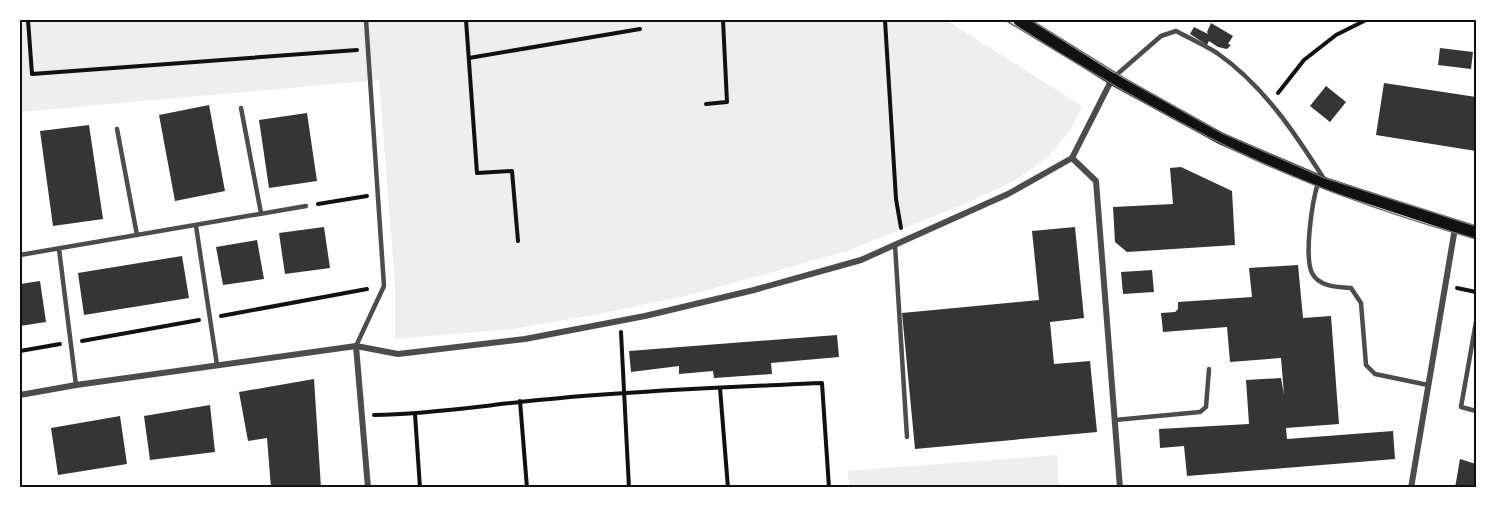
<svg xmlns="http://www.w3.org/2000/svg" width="1496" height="507" font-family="'Nunito Sans',sans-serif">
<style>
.green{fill:#eee}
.building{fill:#353535}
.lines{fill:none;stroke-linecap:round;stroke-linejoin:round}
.path{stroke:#111;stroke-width:4}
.service{stroke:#4c4c4c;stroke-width:4.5}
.minor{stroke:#4c4c4c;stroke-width:6}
.secondary{stroke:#111;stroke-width:12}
.tram{stroke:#707070;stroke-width:1.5}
.neatline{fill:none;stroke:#111;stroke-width:2}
</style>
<rect width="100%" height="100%" fill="#fff"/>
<g class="green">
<path d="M20,20H946L1082,106L1071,129L1049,156L1016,180L967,203L847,251L694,294L599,314L512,329L395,339V284L379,80L20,112Z"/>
<path d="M1057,455L1059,487H849L848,471Z"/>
</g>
<g class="building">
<path d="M1211,23L1233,36L1228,44L1231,45L1227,49L1218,47L1209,41L1207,45L1190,34L1194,27L1208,34L1207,32Z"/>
<path d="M1440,48L1473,52L1471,69L1438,65Z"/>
<path d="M1384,83L1476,97V151L1376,135Z"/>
<path d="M1326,86L1346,102L1330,122L1310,106Z"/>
<path d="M209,105L225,191L175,201L159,115Z"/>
<path d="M307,113L317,181L269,188L259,120Z"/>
<path d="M89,125L103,219L53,226L40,131Z"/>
<path d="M1181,167L1232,191L1235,245L1127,252L1115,242L1113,207L1173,204L1170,168Z"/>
<path d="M324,227L330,268L285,274L279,233Z"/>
<path d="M1075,227L1084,318L1050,322L1054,364L1090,361L1097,432L915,449L902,313L1039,300L1032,231Z"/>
<path d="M257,240L264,279L223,285L216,247Z"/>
<path d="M182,256L189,298L84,315L78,273Z"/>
<path d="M1298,265L1303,318L1331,316L1339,424L1286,428L1287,439L1393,431L1395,459L1187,476L1184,446L1160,448L1159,429L1249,424L1246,380L1281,378L1284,395L1281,358L1230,362L1227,327L1163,332L1161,313L1175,312L1178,309V302L1252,297L1249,268Z"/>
<path d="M1152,270L1154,292L1123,294L1121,272Z"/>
<path d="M40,281L46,322L20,326V284Z"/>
<path d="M837,335L839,357L771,363L772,374L714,378L713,371L679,374V366L631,372L629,351Z"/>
<path d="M314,379L321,488H271L267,438L248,441L239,392Z"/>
<path d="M210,405L215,452L150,460L144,416Z"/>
<path d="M120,416L127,464L58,475L51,428Z"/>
<path d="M1460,459L1476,464V488H1455Z"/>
</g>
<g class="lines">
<g class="path">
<path d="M28,20L32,74L357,50"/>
<path d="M466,20L477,173L512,171L518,241"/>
<path d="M885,20L896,199L901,228"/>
<path d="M469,58L640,29"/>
<path d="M1278,93L1304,60L1336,35L1366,20"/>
<path d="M706,104L727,102L723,20"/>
<path d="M318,204L367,196"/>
<path d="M1457,288L1476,292"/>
<path d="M221,316L367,289"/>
<path d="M621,332L629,488"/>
<path d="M82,341L199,320"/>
<path d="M20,351L60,344"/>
<path d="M720,388L728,488"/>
<path d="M520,401L527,488"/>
<path d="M415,414L420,488"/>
<path d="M374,415C437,414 498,403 561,398C648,390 735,387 822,383L829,488"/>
</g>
<g class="service">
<path d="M1114,77L1161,36L1176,31C1189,38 1204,45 1217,53C1263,85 1295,133 1324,179"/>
<path d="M241,108L261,213"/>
<path d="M117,129L137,235"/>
<path d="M1318,183C1312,202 1304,256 1312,273C1319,287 1338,287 1351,288L1361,303L1366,365L1375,374L1428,385"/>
<path d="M196,226L217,365"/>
<path d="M895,245L907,437"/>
<path d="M59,249L76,385"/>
<path d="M20,255L306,206"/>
<path d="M1476,322L1461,407L1476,411"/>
<path d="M356,346L384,286L366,20"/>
<path d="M1115,420L1200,412L1206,407L1209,369"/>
</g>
<g class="minor">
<path d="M1072,158L1096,181L1120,488"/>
<path d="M356,346L368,488"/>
<path d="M20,395L76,385L356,346L398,354L525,339L645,316L754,290L861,260L1008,194L1072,158L1112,79"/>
<path d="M1411,488L1455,228"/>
</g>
<path class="secondary" d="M1019,20L1112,79L1222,139L1327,184L1476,233"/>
<g class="tram">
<path d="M1005,20C1080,66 1155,111 1234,150C1311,187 1394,216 1476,239"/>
<path d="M1031,20L1124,78L1222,133L1325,178L1476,226"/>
</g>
</g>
<rect width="1496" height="507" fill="none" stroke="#ffffff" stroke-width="42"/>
<rect x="21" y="21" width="1454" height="465" class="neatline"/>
</svg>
